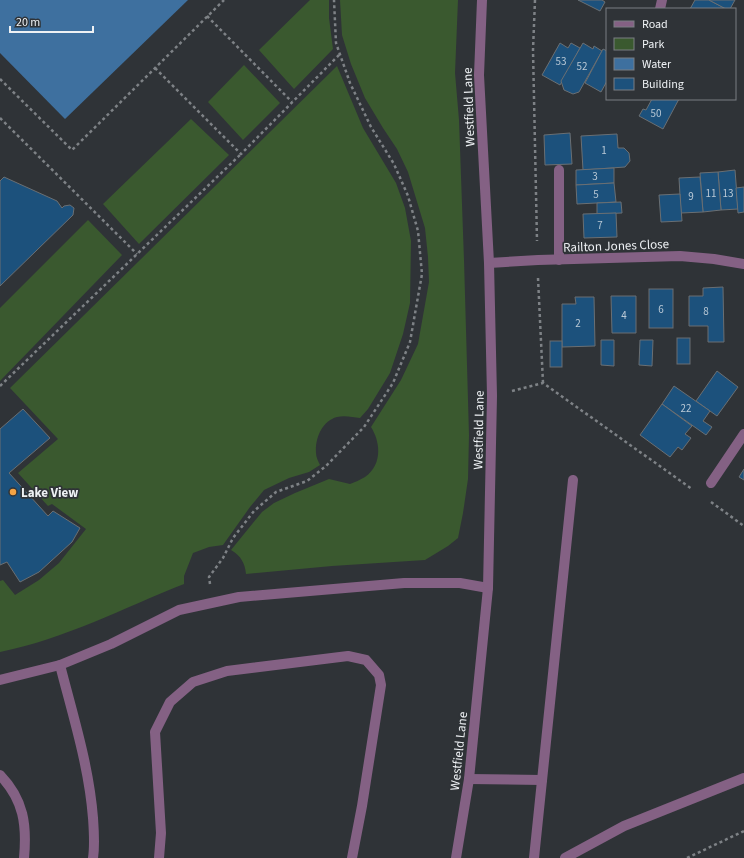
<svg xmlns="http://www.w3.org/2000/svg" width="744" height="858" font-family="'Source Sans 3',sans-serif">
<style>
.green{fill:#3a592f}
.water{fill:#3e709f}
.building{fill:#1c517c;stroke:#6a6f73}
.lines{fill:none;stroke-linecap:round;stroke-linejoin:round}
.path{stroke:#7e8286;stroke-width:2.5;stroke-dasharray:3 3;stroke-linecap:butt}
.minor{stroke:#846184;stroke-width:10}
.poi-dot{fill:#f4a344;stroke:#2f3337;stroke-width:1.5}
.labels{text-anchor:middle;stroke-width:3.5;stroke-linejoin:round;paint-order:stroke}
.number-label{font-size:11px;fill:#bac9d6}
.street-label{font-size:13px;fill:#eef1f4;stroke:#2f3337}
.poi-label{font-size:13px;font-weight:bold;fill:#eef1f4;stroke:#2f3337;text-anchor:start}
</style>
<rect width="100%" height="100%" fill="#2f3337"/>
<g class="green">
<path d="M310,0H329V18L333,49L294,89L259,50Z"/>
<path d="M340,0H458L455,73L459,120L464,260L469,435L468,479L463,513L458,538L448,546L425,560L332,566L246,574C245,563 241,556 231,550L262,512L274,503L295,493L329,479L350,484C355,482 360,480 365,477C382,465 381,443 371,427L401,380L418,344L429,282L428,257L425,228L408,172L397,149L383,128L365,98L351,64L342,35Z"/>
<path d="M244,65L280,103L243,140L208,102Z"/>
<path d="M337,66L363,128L396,183L405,208L411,241L410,303L403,334L390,373L368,409L360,418C353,417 344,415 337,417C322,421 315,438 316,453C316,457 318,461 320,465L309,472L289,478L264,490L250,507L223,545L209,547L193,553L184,576V584C123,608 65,639 0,652V581L3,580L15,595L39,580L59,563L86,529L52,504L48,506L18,473L58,439L10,388Z"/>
<path d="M191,119L229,155L139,244L103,204Z"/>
<path d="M88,220L122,255L0,381V308Z"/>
</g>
<path class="water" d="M0,0H188L65,119L0,53Z"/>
<g class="building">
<path d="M578,0H602L605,2L600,11Z"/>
<path d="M695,0H709L726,9H690Z"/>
<path d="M709,0H735L730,9H726Z"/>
<path d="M560,43L568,48L571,43L580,48L560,85L542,75Z"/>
<path d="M583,43L593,49L594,46L602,51L579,92L573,94L564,90L561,81Z"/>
<path d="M603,49L607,51V81L601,92L585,83Z"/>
<path d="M652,99H679L663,129L639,116L643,109L646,110Z"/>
<path d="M570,133L572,164L545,165L544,135Z"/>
<path d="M617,134L618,148H624L629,153L630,161L625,167L583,170L581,136Z"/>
<path d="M614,168V183L576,185V170Z"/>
<path d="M735,170L738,209L721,210L718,172Z"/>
<path d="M718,172L721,210L703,212L700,173Z"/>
<path d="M4,177L57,201L62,208L64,206L70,205L74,208L73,215L0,286V181Z"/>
<path d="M700,177L703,212L681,213L679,178Z"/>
<path d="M614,183L616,202L577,204L576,185Z"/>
<path d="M744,187V212L738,213L736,188Z"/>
<path d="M680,194L682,221L661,222L659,195Z"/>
<path d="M621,202L622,213L597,214V203Z"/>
<path d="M616,213L617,237L584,238L583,214Z"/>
<path d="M723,287L724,342H708V326H689V296H703V288Z"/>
<rect x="649" y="289" width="24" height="39"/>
<path d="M611,296H636V333H612Z"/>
<path d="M575,297H594L595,346L562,347V304H576Z"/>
<rect x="677" y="338" width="13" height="26"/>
<path d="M601,340H614V366L601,365Z"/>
<path d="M640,340H653L652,366L639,365Z"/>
<rect x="550" y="341" width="12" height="26"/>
<path d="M717,371L738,387L717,416L696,401Z"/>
<path d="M674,386L710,411L703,421L712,427L706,435L662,404Z"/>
<path d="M662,404L692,426L685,434L691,438L682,450L678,447L670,457L640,435Z"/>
<path d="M23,409L50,438L9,473L48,516L53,511L80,528L72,542L39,572L20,582L7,562L0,565V429Z"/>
<path d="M744,469V480L739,477Z"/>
</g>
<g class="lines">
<g class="path">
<path d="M535,0L533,50L537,241"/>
<path d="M207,16L292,102"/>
<path d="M155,68L241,154L340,54"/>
<path d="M0,79L72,150L224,0"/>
<path d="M0,118L137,254"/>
<path d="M538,278L543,383"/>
<path d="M0,386L241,154"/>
<path d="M512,391L543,383L692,489"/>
<path d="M711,502L744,526"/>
<path d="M210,584L209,577L223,558L233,538L254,511L276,492L307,481L326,466L364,427L393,383L410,342L422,274L418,231L408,196L394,164L371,127L350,83L336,43L334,0"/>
<path d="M687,858L744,831"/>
</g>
<g class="minor">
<path d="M660,9L662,0"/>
<path d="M559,260V170"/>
<path d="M489,263L538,260L680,256L714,259L744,264"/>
<path d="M711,483L744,434"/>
<path d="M60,665C73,716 89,766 93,818C94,832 95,845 93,858"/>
<path d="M0,680L60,665L111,644L179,610L239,597L404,583H460L488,588"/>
<path d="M0,775C24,800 27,825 24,858"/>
<path d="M469,779L542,780"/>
<path d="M159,858L161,833L155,732L170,702L193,682L227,671L348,656L366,660L379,675L381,685L362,806L352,858"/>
<path d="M456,858L469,779L488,588L492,396L489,263L479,75L482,0"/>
<path d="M534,858L573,480"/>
<path d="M565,858L624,826L744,778"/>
</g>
</g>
<circle class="poi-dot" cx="13" cy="492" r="4"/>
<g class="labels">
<g class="number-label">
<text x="561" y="65">53</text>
<text x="582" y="70">52</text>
<text x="656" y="117">50</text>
<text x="604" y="154">1</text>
<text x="595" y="180">3</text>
<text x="711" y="197">11</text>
<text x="728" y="197">13</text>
<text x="596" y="198">5</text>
<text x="691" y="200">9</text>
<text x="600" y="229">7</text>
<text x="661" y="313">6</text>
<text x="706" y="315">8</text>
<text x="624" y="319">4</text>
<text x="578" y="327">2</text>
<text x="686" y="412">22</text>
</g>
<g class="street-label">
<text transform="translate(468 107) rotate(-92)" y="5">Westfield Lane</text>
<text transform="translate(616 245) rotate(-2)" y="5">Railton Jones Close</text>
<text transform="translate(478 430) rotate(-89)" y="5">Westfield Lane</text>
<text transform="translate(458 751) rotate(-84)" y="5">Westfield Lane</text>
</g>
<g class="poi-label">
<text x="21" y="497">Lake View</text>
</g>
</g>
<rect x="606" y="8" width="130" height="92" fill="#2f3337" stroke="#7b7f83"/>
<rect x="614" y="21" width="20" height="6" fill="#846184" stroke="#7b7f83"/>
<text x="642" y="28" font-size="12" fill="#eef1f4">Road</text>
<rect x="614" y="38" width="20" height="12" fill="#3a592f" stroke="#7b7f83"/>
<text x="642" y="48" font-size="12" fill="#eef1f4">Park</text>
<rect x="614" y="58" width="20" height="12" fill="#3e709f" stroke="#7b7f83"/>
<text x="642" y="68" font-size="12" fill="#eef1f4">Water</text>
<rect x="614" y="78" width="20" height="12" fill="#1c517c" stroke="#7b7f83"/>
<text x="642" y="88" font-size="12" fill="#eef1f4">Building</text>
<path d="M10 26v6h83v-6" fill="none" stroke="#eef1f4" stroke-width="2"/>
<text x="16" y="26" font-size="12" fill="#eef1f4" stroke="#2f3337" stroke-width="3" paint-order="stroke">20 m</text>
</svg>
